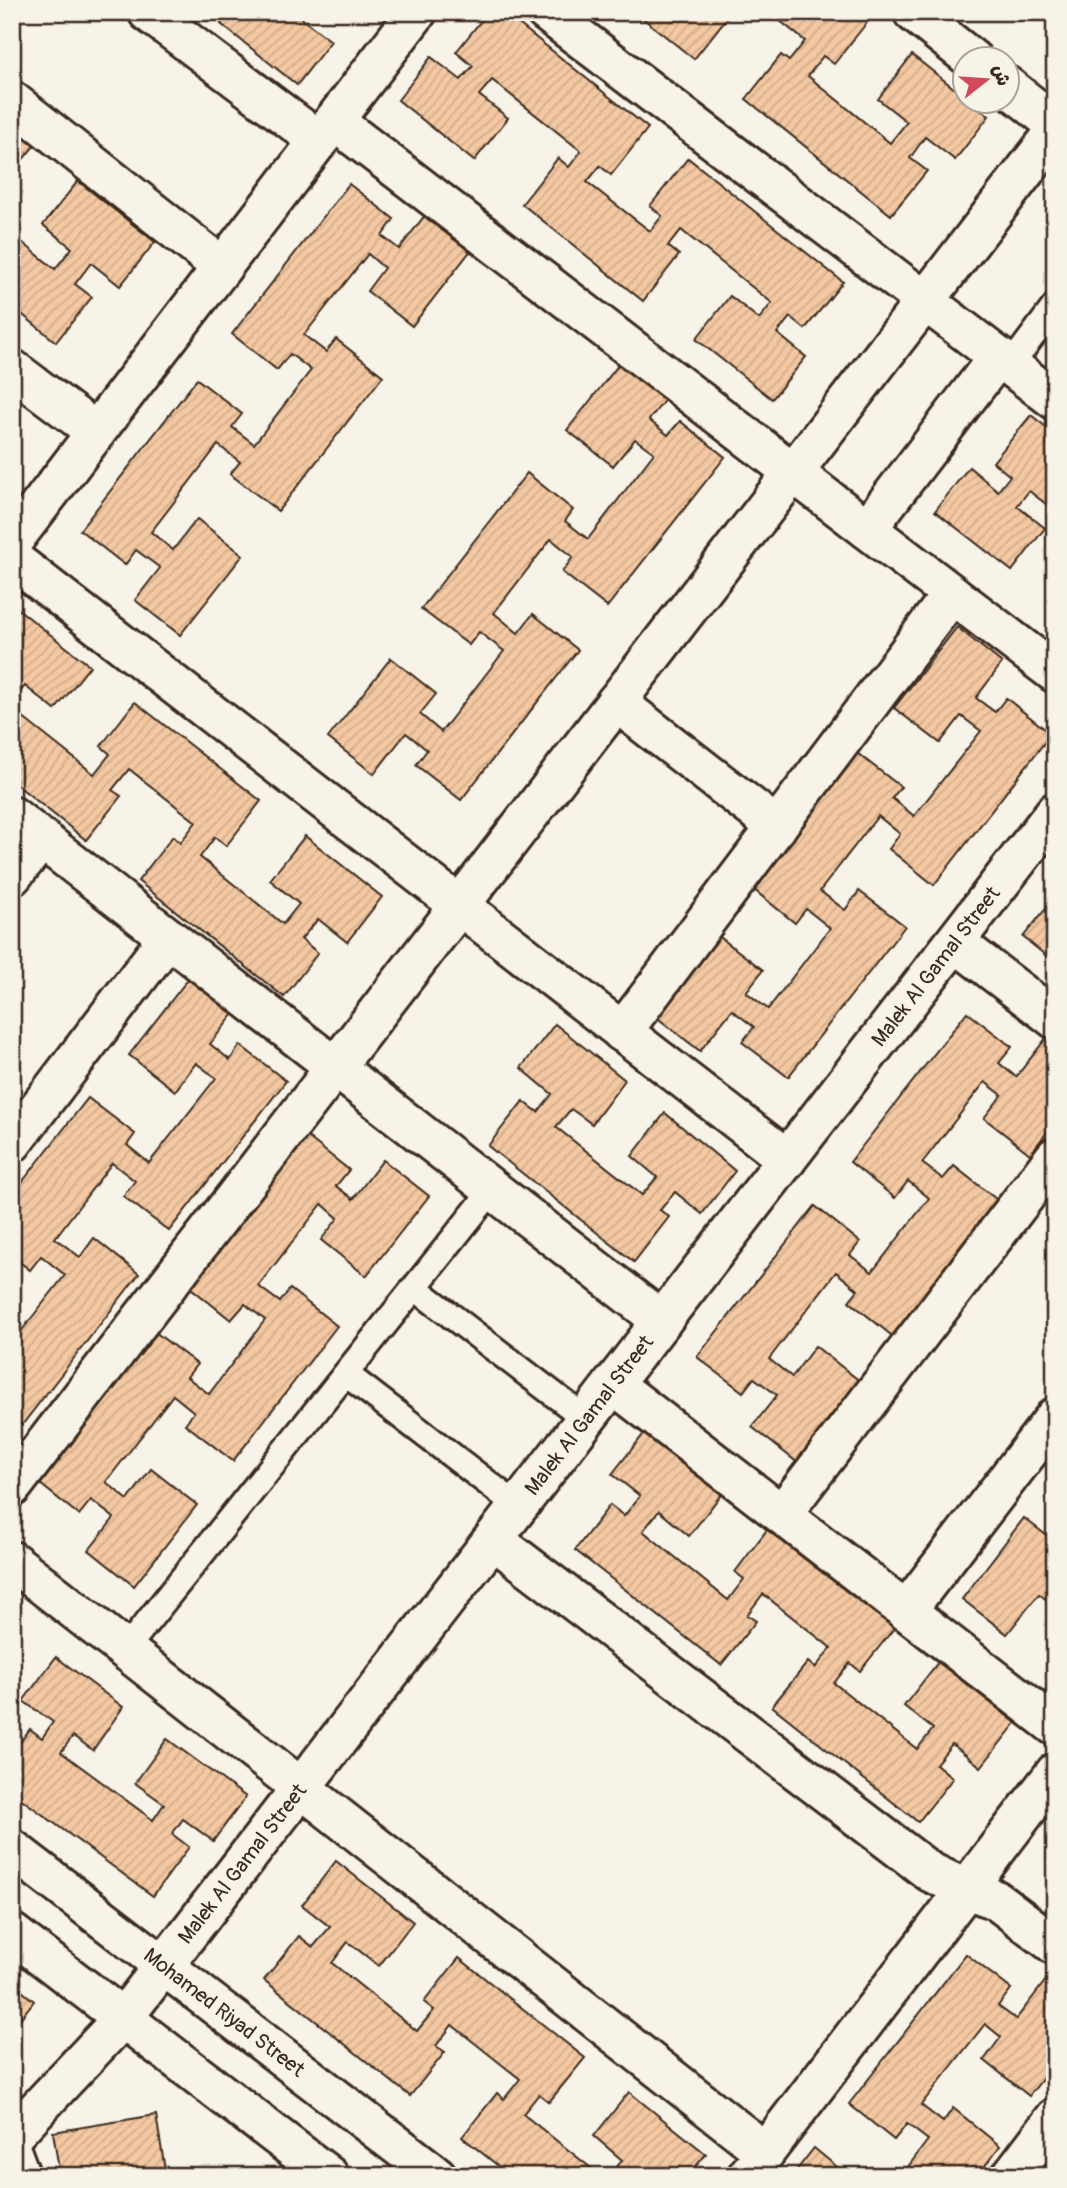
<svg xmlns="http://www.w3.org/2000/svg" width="1067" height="2188" font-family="Pangolin,'Playpen Sans Arabic',sans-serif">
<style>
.building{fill:url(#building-hatch);stroke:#3b2a1e;stroke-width:2}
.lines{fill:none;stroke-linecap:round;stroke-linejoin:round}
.lane-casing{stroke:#3b2a1e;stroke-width:30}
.street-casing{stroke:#3b2a1e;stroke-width:44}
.secondary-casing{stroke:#3b2a1e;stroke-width:44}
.lane{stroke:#f7f3e8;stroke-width:24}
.street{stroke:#f7f3e8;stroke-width:38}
.secondary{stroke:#f7f3e8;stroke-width:38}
.labels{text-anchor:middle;stroke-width:7;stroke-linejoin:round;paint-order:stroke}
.street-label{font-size:21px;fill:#3b2a1e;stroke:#f7f3e8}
</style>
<defs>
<pattern id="building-hatch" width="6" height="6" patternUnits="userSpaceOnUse" patternTransform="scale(1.75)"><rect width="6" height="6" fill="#f3c8a2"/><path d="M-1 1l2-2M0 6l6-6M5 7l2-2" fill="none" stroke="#d1ac8b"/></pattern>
</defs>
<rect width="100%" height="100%" fill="#f7f3e8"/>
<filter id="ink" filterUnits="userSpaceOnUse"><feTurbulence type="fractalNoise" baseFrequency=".0143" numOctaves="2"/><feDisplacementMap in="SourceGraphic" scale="14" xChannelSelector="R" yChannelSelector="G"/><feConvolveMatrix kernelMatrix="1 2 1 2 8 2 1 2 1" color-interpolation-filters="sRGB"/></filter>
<g filter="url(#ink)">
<g class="building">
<path d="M230,12H307L302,19L331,41L297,85L221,24Z"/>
<path d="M488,12H504L648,128L611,175L600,166L587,182L650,231L662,216L650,206L688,158L843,282L805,329L790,317L777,333L806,357L772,399L696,339L730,296L759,319L772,303L681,230L668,246L679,255L643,301L522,204L558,158L569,167L581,151L492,80L479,95L508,118L474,161L398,100L431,57L461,80L473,66L456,52Z"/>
<path d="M635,12H726L729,15L694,59Z"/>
<path d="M769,12H859L869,20L834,64L823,56L808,76L890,143L907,122L878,99L912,55L965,97V102H971L989,116L955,160L925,137L910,158L927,171L891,215L746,99L781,55L789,61L805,41Z"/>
<path d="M12,129L34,146L12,173Z"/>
<path d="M78,181L155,242L120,286L91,263L75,284L92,297L56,342L12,306V234L55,269L72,248L43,225Z"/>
<path d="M349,184L394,219L382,236L399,249L429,210L475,245L412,326L367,291L384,268L368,254L304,335L326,352L336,339L383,376L278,511L230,474L240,462L218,445L151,532L173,550L197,519L243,555L180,635L135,600L160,568L136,550L125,565L80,530L197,379L242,414L232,427L254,444L311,370L290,354L277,370L232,334Z"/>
<path d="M631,349L676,385L649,420L668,435L680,421L725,457L607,607L562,572L573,557L551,539L494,613L518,633L533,614L578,650L461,800L416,765L427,750L406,733L374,774L328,738L391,658L436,694L420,714L441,732L504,651L479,632L469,645L421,609L527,473L573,510L565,521L588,539L654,453L635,439L613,466L567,430Z"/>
<path d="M1031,415L1055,434V511L1029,491L1017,506L1045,528L1012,571L935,511L969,467L998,491L1010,476L993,462Z"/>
<path d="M13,605L90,666L55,710L25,686L12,701Z"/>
<path d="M957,627L1002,663L976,698L995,712L1006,698L1051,734L934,885L889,849L900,834L878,816L820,891L845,910L859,891L905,926L788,1077L742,1042L754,1027L732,1010L700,1051L655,1016L717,935L763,970L746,992L768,1009L830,928L806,909L795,923L748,885L853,750L901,787L892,798L914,816L981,731L961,716L940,743L894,708Z"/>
<path d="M135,702L261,801L226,846L215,837L200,857L283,924L299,904L270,880L305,836L382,897L347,942L318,919L301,939L318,953L284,997L138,881L173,836L180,843L196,822L129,769L112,790L121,796L86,840L12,781V709L94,774L110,754L101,746Z"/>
<path d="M1055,897V963L1023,937Z"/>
<path d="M192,974L237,1010L210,1044L230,1060L240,1045L286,1081L169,1231L123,1196L135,1181L112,1163L55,1238L80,1257L94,1238L139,1274L22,1425L12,1417V1343L65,1275L41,1256L30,1270L12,1256V1195L88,1098L135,1134L127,1145L149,1163L216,1078L196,1063L175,1091L129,1055Z"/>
<path d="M967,1012L1012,1047L999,1063L1016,1077L1047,1037L1055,1044V1122L1030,1154L984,1118L1002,1095L985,1082L922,1163L943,1179L954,1166L1001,1203L896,1339L849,1301L858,1290L836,1272L769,1359L792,1377L815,1346L861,1382L798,1463L752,1427L777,1395L754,1378L743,1392L697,1357L815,1206L860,1242L850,1255L872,1272L929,1198L908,1181L895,1198L850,1162Z"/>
<path d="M555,1024L625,1080L592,1124L571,1109L556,1127L642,1195L657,1177L632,1156L665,1113L735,1171L702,1214L675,1192L660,1210L669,1217L634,1262L488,1146L523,1101L538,1112L552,1094L521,1068Z"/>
<path d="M304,1134L349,1170L336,1186L353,1199L383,1160L429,1196L366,1276L321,1240L338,1218L322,1204L258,1286L280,1302L290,1289L337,1326L233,1461L185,1424L194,1412L173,1395L106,1482L128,1500L151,1469L197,1505L134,1586L89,1550L114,1518L91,1500L79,1515L34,1479L151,1329L197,1364L187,1377L209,1394L265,1320L245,1304L231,1320L186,1284Z"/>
<path d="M647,1430L724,1491L689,1536L659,1511L643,1531L728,1600L744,1579L735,1572L769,1527L895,1627L860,1671L850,1663L834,1683L917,1749L933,1729L904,1706L939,1661L1016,1723L981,1767L952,1744L936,1764L953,1778L918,1822L772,1706L808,1662L815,1668L831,1648L763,1594L747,1615L756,1621L721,1665L575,1550L610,1505L624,1516L640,1496L612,1474Z"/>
<path d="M1024,1518L1055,1542V1573L1053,1575L1055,1577V1606L1039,1594L1007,1634L962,1599Z"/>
<path d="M56,1657L123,1707L93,1750L73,1736L61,1752L153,1820L164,1804L135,1783L167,1739L246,1797L213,1841L183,1819L172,1834L189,1847L153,1896L12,1792V1753L30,1729L42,1738L53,1722L23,1701Z"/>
<path d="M336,1861L413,1922L379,1966L348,1942L332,1963L417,2031L434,2010L424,2002L459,1958L585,2058L549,2102L539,2094L523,2114L601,2176H511L462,2137L497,2093L504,2099L520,2079L452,2025L436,2046L445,2052L410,2096L264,1980L299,1936L313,1947L330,1927L302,1905Z"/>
<path d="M966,1954L1011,1989L998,2006L1016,2019L1046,1980L1055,1986V2063L1029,2096L984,2060L1001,2037L985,2024L921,2105L943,2122L953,2108L1000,2146L977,2176H901L928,2140L907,2124L894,2140L849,2104Z"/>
<path d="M12,1983L34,2001L12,2029Z"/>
<path d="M629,2092L706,2154L688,2176H610L622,2160L594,2136Z"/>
<path d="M156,2115L166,2176H60L53,2132Z"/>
<path d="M814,2148L848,2176H792Z"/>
</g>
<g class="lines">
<defs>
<g id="lane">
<path d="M1010,366L1055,306"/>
<path d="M415,1288L586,1419"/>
<path d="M346,1374L519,1507"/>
<path d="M125,1650L493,1189"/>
<path d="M12,2133L28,2176"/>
</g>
<g id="street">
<path d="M148,12L319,141"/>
<path d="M546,12L1055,400"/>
<path d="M913,12L973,60"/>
<path d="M1007,86L1055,124"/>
<path d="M12,101L222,267"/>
<path d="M334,121L1055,673"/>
<path d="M12,369L96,432"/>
<path d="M867,529L998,357"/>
<path d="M12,542L417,12"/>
<path d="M12,559L787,1159"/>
<path d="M616,702L777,827"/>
<path d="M12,816L662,1321"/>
<path d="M12,876L42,839"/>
<path d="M955,942L1055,1019"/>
<path d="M622,1032L952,594"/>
<path d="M12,1143L168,938"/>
<path d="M613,1384L1055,1726"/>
<path d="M12,1487L1055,132"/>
<path d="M782,1514L1055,1157"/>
<path d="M494,1540L930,1872L966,1889L996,1900L1055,1945"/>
<path d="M12,1561L765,2152"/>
<path d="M906,1611L1055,1417"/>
<path id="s1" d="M12,2136L123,2018L1055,812"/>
<path d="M747,2176L1055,1773"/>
<path d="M1011,2176L1055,2118"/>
</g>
<g id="secondary">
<path id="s2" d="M12,1849L437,2176"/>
<path d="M12,1933L329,2176"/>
</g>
</defs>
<use href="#lane" class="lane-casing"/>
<use href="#street" class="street-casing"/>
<use href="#secondary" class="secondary-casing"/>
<use href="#lane" class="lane"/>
<use href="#street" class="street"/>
<use href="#secondary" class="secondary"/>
</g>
</g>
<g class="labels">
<g class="street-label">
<text dy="7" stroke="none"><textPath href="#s1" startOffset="1491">Malek Al Gamal Street</textPath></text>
<text dy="7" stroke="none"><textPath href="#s1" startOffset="924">Malek Al Gamal Street</textPath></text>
<text dy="7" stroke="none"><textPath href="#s1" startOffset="357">Malek Al Gamal Street</textPath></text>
<text dy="7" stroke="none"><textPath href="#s2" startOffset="268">Mohamed Riyad Street</textPath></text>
</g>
</g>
<rect width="1067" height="2188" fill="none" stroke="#f7f3e8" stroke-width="42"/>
<rect x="21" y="21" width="1025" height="2146" fill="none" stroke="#3b2a1e" stroke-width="2.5" filter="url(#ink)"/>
<g transform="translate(986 80) rotate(73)"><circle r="33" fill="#f7f3e8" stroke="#aca397" stroke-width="2"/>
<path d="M0-5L12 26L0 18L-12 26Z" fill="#d1495b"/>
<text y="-10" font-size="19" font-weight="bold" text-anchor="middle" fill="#3b2a1e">ش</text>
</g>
</svg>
